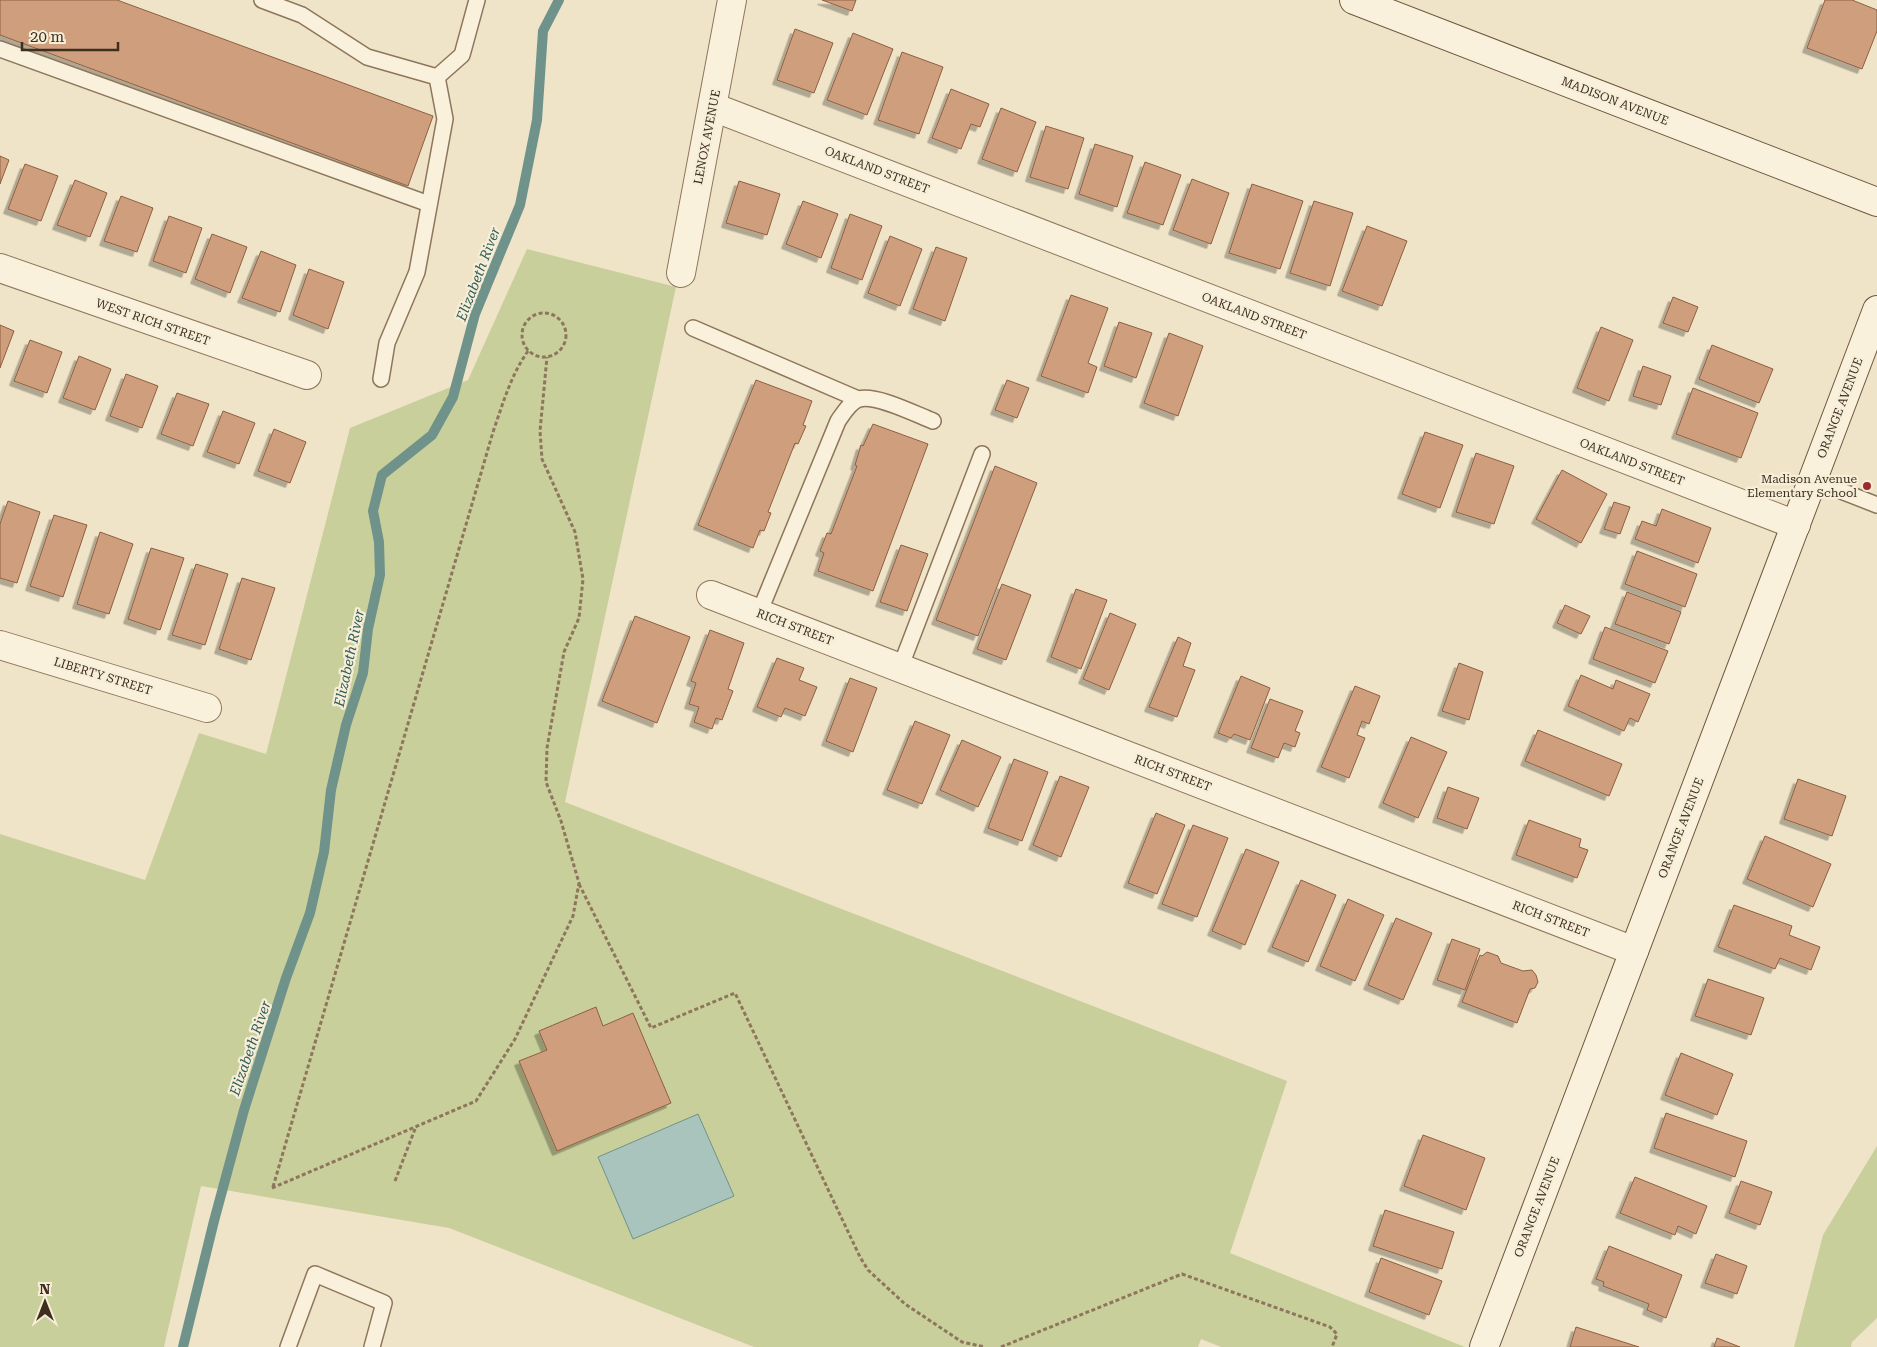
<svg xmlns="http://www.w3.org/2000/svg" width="1877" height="1347" font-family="'Roboto Serif',serif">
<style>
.green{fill:#c9cf9b}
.water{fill:#a9c4bc;stroke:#6f938a}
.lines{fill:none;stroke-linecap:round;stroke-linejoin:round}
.stream{stroke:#6f938a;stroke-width:10}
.building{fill:#cf9f7d;stroke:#8d5f41;filter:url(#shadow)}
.lane-casing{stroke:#8d765c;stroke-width:18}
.street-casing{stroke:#8d765c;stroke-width:30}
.secondary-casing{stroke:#6f573f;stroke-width:30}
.path{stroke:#8d765c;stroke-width:3;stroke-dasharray:4 2.5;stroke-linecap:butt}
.lane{stroke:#faf1dc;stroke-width:15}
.street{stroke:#faf1dc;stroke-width:28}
.secondary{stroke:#faf1dc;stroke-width:28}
.poi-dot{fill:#9e2a2b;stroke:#f7eed8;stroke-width:2}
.labels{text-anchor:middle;stroke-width:4.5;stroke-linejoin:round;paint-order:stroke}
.street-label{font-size:12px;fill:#3d2e20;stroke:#f7eed8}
.poi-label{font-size:12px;fill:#3d2e20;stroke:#f7eed8;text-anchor:end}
.water-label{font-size:14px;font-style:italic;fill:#2f5d5a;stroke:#f7eed8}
</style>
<defs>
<filter id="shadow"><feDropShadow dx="-4.5" dy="4.5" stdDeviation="0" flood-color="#0004"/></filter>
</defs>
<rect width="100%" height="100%" fill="#f0e4c8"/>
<g class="green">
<path d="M527,249L676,287L565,802L1287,1081L1230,1253L1465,1347H1221L1201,1339L1198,1347H754L449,1228L201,1186L164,1347H0V834L145,880L199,733L266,754L350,428L468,380Z"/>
<path d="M1877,1146V1318L1852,1342L1851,1347H1794L1823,1235Z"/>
</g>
<path class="water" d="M698,1114L734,1196L633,1239L598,1157Z"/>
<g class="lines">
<path class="stream" d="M183,1347L214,1221L244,1110L286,978L310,913L324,852L331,790L346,725L363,673L368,629L380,575L379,542L373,511L382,475L432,435L453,397L475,314L520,205L537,120L543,31L559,0"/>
</g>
<g class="building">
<path d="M0,0H117L433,116L408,186L0,35Z"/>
<path d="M822,0H856L852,11Z"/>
<path d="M1825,0H1852L1877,10V31L1862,69L1807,48Z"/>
<path d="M795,29L833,43L814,93L777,80Z"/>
<path d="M853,33L893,49L867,115L827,100Z"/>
<path d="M902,52L943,67L919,134L878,120Z"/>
<path d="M951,89L989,104L980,127L971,124L961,149L932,138Z"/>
<path d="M1001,108L1036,122L1017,172L982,159Z"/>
<path d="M1046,126L1084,138L1068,189L1030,177Z"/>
<path d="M1095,144L1133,156L1117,207L1079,194Z"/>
<path d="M0,156L9,160L0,184Z"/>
<path d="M1145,162L1181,175L1163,225L1127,213Z"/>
<path d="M25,164L58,176L41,221L8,209Z"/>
<path d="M1192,179L1229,193L1211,244L1173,230Z"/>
<path d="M75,180L107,193L90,237L57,225Z"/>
<path d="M739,181L780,194L767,235L726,223Z"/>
<path d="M1252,184L1303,201L1280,269L1229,253Z"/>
<path d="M121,196L153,208L137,252L104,241Z"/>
<path d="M803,201L838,214L821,258L786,244Z"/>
<path d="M1314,201L1353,213L1330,286L1290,273Z"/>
<path d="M850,214L882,226L862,280L831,268Z"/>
<path d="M169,216L202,228L186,273L153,261Z"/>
<path d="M1367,226L1407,241L1382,306L1342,291Z"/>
<path d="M212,234L247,247L230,293L195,279Z"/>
<path d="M890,236L922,249L900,306L868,293Z"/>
<path d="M936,247L967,258L945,321L913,309Z"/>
<path d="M261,251L296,265L280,312L242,298Z"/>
<path d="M309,269L344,282L328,329L293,315Z"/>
<path d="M1071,295L1108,308L1088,363L1097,367L1088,393L1041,376Z"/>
<path d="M1673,297L1698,307L1688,332L1663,323Z"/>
<path d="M1119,322L1152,333L1136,378L1104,366Z"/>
<path d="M0,325L14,331L0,368Z"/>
<path d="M1601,327L1633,340L1609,401L1577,388Z"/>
<path d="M1169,333L1203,346L1178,416L1144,403Z"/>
<path d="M30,340L62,352L47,393L14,381Z"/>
<path d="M1712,345L1773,369L1759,403L1699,379Z"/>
<path d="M79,356L111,369L95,410L63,398Z"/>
<path d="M1643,366L1671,376L1661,405L1633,396Z"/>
<path d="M126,374L158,386L142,428L110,416Z"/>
<path d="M756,380L812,401L803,425L806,426L798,444L795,443L768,512L771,513L764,531L760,530L753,548L698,525Z"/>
<path d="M1007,380L1029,388L1017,418L995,410Z"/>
<path d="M1693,388L1758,413L1741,458L1676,434Z"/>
<path d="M177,393L209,404L193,446L161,434Z"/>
<path d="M223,411L255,423L239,464L207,452Z"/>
<path d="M873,424L928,444L873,591L818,571L824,553L820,551L827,533L831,534L857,466L855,465L861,445L863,446Z"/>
<path d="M274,429L306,442L290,483L258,471Z"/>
<path d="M1425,432L1463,445L1440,508L1402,494Z"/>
<path d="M1476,453L1514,466L1494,524L1456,512Z"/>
<path d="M995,466L1037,483L978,636L936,620Z"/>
<path d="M1562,470L1607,494L1581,543L1536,519Z"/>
<path d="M8,501L40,512L17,583L0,578V524Z"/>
<path d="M1614,502L1630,507L1620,534L1604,529Z"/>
<path d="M1662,509L1711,528L1698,563L1635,539L1642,521L1656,526Z"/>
<path d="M54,515L87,525L63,597L30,586Z"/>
<path d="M100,532L133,544L109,614L77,604Z"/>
<path d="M901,545L928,554L907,611L880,602Z"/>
<path d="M151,548L184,558L160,630L128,619Z"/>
<path d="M1637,551L1697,574L1685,607L1625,584Z"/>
<path d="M196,564L228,574L205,645L172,635Z"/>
<path d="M242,578L275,588L251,660L219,649Z"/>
<path d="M1002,584L1031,595L1006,660L977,649Z"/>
<path d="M1076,589L1107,600L1081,669L1051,657Z"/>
<path d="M1627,592L1681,612L1669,644L1615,624Z"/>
<path d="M1565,605L1590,616L1581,634L1557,623Z"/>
<path d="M1110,613L1136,624L1109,690L1083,679Z"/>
<path d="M635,616L690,637L657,723L602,701Z"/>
<path d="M1605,627L1668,651L1655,683L1593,659Z"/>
<path d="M710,630L744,643L728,689L733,691L722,720L716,718L712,729L694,722L699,707L689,704L696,683L691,681Z"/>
<path d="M1178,637L1191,643L1183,666L1195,670L1177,717L1149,707Z"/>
<path d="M777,658L804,668L799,680L817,687L805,716L785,708L781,717L757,707Z"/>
<path d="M1459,663L1483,672L1469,720L1442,711Z"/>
<path d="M1581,675L1613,689L1616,680L1650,694L1638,722L1630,718L1624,731L1568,706Z"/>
<path d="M1241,676L1270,688L1250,740L1234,734L1231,738L1218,733Z"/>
<path d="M850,678L877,688L853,752L826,741Z"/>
<path d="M1355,686L1380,696L1369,724L1362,721L1357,735L1365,738L1349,778L1321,767Z"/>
<path d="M1270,699L1303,711L1295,731L1300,733L1295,747L1284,743L1278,758L1251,748Z"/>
<path d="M915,721L950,735L922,804L887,790Z"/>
<path d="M1538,730L1622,764L1609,796L1525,761Z"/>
<path d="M1411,737L1447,752L1418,818L1383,803Z"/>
<path d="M962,740L1001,757L978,807L940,790Z"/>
<path d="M1014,759L1048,772L1022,841L988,828Z"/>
<path d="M1060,776L1089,787L1061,857L1033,845Z"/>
<path d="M1798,779L1846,796L1832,836L1784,819Z"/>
<path d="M1448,787L1479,798L1467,829L1437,818Z"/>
<path d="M1156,813L1185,825L1157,894L1128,883Z"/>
<path d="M1529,820L1581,839L1579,847L1588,850L1577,878L1516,855Z"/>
<path d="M1193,825L1228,838L1197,917L1162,904Z"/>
<path d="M1765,836L1831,864L1813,907L1747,879Z"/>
<path d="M1246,849L1279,862L1245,945L1212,931Z"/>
<path d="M1301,880L1336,895L1308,962L1272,947Z"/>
<path d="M1348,899L1384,915L1355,981L1320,966Z"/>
<path d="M1734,905L1792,926L1789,935L1820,947L1811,970L1780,958L1775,969L1718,947Z"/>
<path d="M1396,918L1432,933L1403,1000L1368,985Z"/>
<path d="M1452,939L1480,949L1465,990L1437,980Z"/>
<path d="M1487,952L1498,956L1501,963L1523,971L1532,970L1536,975L1538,982L1535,988L1530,989L1517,1023L1462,1002L1480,955L1482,956Z"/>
<path d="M1708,979L1764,998L1751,1035L1695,1016Z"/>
<path d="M596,1007L603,1026L633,1013L671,1103L557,1151L519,1061L547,1050L539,1031Z"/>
<path d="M1681,1053L1733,1074L1717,1115L1665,1095Z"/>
<path d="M1666,1113L1747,1141L1735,1177L1654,1148Z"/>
<path d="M1423,1135L1485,1158L1466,1210L1404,1186Z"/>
<path d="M1635,1177L1707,1206L1696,1234L1678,1226L1675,1235L1620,1213Z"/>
<path d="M1741,1181L1772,1192L1760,1225L1729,1213Z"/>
<path d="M1385,1210L1454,1232L1442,1269L1373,1246Z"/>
<path d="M1609,1246L1682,1275L1666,1318L1647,1310L1649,1304L1603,1286L1604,1282L1596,1279Z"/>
<path d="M1716,1254L1747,1266L1737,1294L1705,1283Z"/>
<path d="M1381,1258L1442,1281L1429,1315L1369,1292Z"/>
<path d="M1576,1327L1639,1347H1570Z"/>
<path d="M1717,1338L1740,1347H1714Z"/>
</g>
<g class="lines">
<defs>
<g id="lane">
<path d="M262,0L302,15L367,57L437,77L445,119L417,272L387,343L381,379"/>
<path d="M0,49L429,204"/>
<path d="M437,77L462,55L477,0"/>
<path d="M693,328L858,399"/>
<path d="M1813,480L1877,505"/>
<path d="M759,613L838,421C843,414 850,402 859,399C876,394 915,414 933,421"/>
<path d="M900,668L982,454"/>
<path d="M288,1347L315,1274L384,1303L372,1347"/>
</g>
<g id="street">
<path d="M713,107L1796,525"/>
<path d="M0,268L307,375"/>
<path d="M681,273L732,0"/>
<path d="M711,595L1634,951"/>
<path d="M0,645L207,708"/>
</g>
<g id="secondary">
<path d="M1354,0L1877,202"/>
<path d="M1484,1347L1877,310"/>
</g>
</defs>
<use href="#lane" class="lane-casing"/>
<use href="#street" class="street-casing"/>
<use href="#secondary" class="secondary-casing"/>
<g class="path">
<circle cx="544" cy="335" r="22"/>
<path d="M579,884L651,1028L735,993L860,1257L868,1270L905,1304L962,1342L985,1347"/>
<path d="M395,1181L415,1129"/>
<path d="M273,1187L493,432C503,403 511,375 528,351"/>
<path d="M272,1188L476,1101L515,1039L573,916L579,883L561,821L546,782L547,748L564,652L579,618L583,579L575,532L542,459L540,431L547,357"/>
<path d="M1001,1347L1182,1274L1330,1327L1337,1334L1332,1347"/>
</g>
<use href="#lane" class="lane"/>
<use href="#street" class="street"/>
<use href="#secondary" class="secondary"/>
</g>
<circle class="poi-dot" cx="1867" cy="486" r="5"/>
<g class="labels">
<g class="street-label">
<text transform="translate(1615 101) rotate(21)" y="4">MADISON AVENUE</text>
<text transform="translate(707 137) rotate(-79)" y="4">LENOX AVENUE</text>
<text transform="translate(877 170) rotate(21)" y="4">OAKLAND STREET</text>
<text transform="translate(1254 316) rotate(21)" y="4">OAKLAND STREET</text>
<text transform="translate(153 322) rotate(19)" y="4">WEST RICH STREET</text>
<text transform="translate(1840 408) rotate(-69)" y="4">ORANGE AVENUE</text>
<text transform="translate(1632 462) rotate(21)" y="4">OAKLAND STREET</text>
<text transform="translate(795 627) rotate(21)" y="4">RICH STREET</text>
<text transform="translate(103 676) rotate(17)" y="4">LIBERTY STREET</text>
<text transform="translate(1173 773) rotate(21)" y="4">RICH STREET</text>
<text transform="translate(1681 828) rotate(-69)" y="4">ORANGE AVENUE</text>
<text transform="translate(1551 919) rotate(21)" y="4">RICH STREET</text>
<text transform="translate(1537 1207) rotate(-69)" y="4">ORANGE AVENUE</text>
</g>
<g class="poi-label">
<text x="1857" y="483">Madison Avenue<tspan x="1857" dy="14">Elementary School</tspan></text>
</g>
<g class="water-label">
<text transform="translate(478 274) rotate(-69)" y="5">Elizabeth River</text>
<text transform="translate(349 658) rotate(-78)" y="5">Elizabeth River</text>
<text transform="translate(250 1048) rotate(-71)" y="5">Elizabeth River</text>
</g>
</g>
<g transform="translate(45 1302)" stroke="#f7eed8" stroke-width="4" paint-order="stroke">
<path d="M0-4L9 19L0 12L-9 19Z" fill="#3d2e20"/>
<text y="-8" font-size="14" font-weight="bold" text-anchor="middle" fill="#3d2e20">N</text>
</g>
<path d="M22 42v8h96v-8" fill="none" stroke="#3d2e20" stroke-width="2.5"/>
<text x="30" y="42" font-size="15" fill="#3d2e20" stroke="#f7eed8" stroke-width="4" paint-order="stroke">20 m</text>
</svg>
